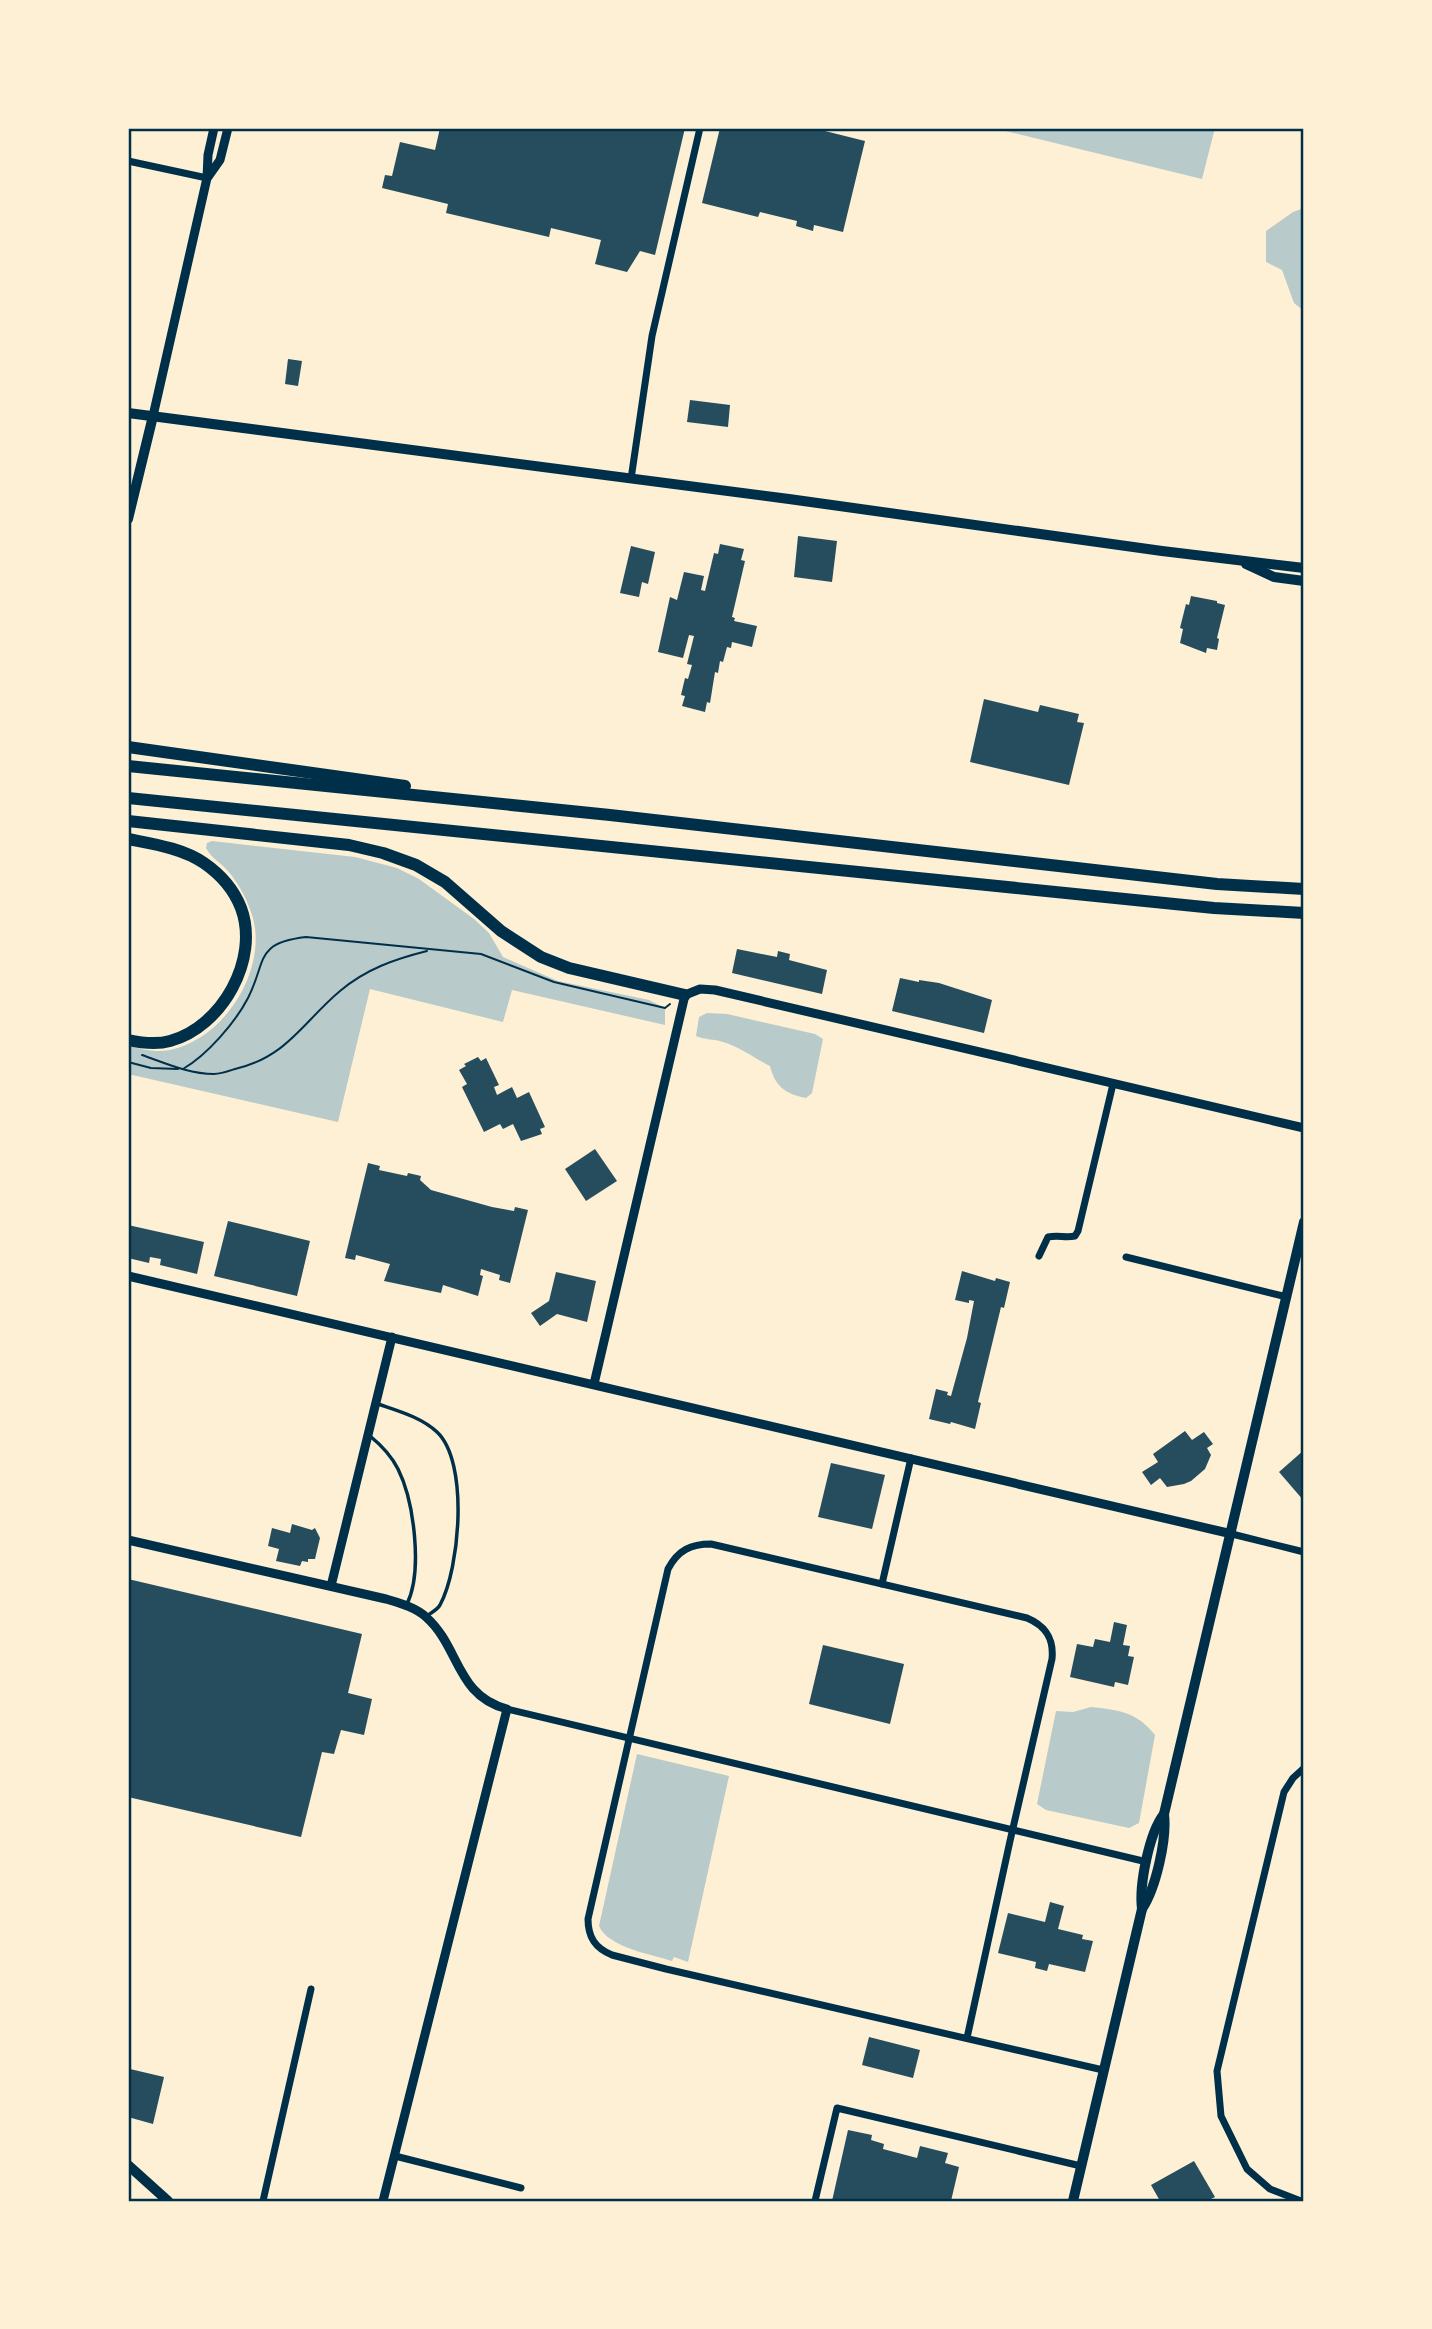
<svg xmlns="http://www.w3.org/2000/svg" width="1432" height="2329" font-family="Merriweather,serif">
<style>
.green{fill:#b9caca}
.building{fill:#264d5e}
.lines{fill:none;stroke-linecap:round;stroke-linejoin:round}
.path{stroke:#003049;stroke-width:2}
.service{stroke:#003049;stroke-width:3.5}
.minor{stroke:#003049;stroke-width:7}
.tertiary{stroke:#003049;stroke-width:9}
.secondary{stroke:#003049;stroke-width:10}
.primary{stroke:#003049;stroke-width:10}
.motorway{stroke:#003049;stroke-width:12}
.neatline{fill:none;stroke:#003049;stroke-width:2.5}
</style>
<rect width="100%" height="100%" fill="#fdf0d5"/>
<g class="green">
<path d="M993,128H1215L1202,179Z"/>
<path d="M1304,208V311L1294,303L1282,270L1266,262V231L1293,212Z"/>
<path d="M212,841L355,857L397,868L419,879L474,919L489,933L503,957L558,981L649,1000L665,1008V1025L512,990L503,1022L370,989L338,1122L128,1074V1046C141,1049 157,1053 170,1050C224,1039 267,971 253,918C248,901 239,884 228,871C221,863 211,858 206,848L207,843Z"/>
<path d="M707,1013L727,1014L815,1034L823,1039L812,1093L806,1098C785,1094 775,1086 770,1066C754,1058 740,1047 723,1042C714,1039 705,1040 696,1036L699,1017Z"/>
<path d="M1091,1707C1119,1710 1137,1712 1155,1735L1139,1823L1129,1828L1046,1810L1037,1804L1056,1711L1073,1712Z"/>
<path d="M637,1754L729,1776L688,1962L674,1957L672,1961C650,1954 608,1947 599,1926Z"/>
</g>
<g class="building">
<path d="M440,128H685L655,255L640,251L627,272L595,264L601,240L551,228L549,237L446,213L448,204L382,188L385,175L392,176L400,142L435,150Z"/>
<path d="M720,128H813L865,141L843,232L814,225L813,231L796,226L797,221L760,212L758,217L702,203Z"/>
<path d="M288,359L302,361L298,386L285,384Z"/>
<path d="M690,400L730,405L728,427L687,422Z"/>
<path d="M798,536L837,541L832,582L794,577Z"/>
<path d="M720,544L744,549L741,560L745,561L732,617L735,618L734,621L757,626L752,647L732,642L731,648L727,647L723,662L720,661L718,673L715,672L710,703L707,702L705,712L682,706L685,696L681,695L685,678L688,679L692,665L687,664L694,636L689,635L683,658L658,652L670,597L677,600L684,572L704,576L701,590L705,591L714,553L718,554Z"/>
<path d="M631,546L655,552L648,584L642,582L639,597L620,593Z"/>
<path d="M1191,596L1217,601V603L1225,605L1217,638L1219,639L1217,650L1207,648L1206,653L1180,643L1183,629L1180,628L1186,604L1189,605Z"/>
<path d="M984,699L1038,712L1040,705L1079,714L1077,722L1084,723L1069,785L970,762Z"/>
<path d="M737,949L777,957L778,951L790,954L789,960L827,970L822,994L732,973Z"/>
<path d="M900,978L919,982V980L939,983L992,1000L984,1033L892,1011Z"/>
<path d="M478,1057L481,1061L486,1058L499,1085L494,1087L497,1095L512,1087L517,1098L529,1092L545,1127L540,1129L542,1134L521,1141L513,1124L503,1129L500,1124L484,1132L462,1087L467,1084L459,1070L466,1066L464,1064Z"/>
<path d="M595,1149L617,1181L586,1201L565,1169Z"/>
<path d="M368,1163L380,1166L379,1170L407,1176L408,1173L421,1176L420,1180L431,1190L492,1207L514,1211L515,1207L528,1210L510,1283L499,1280L500,1275L481,1269L480,1275L483,1276L478,1296L443,1285L441,1293L384,1281L390,1264L356,1255L355,1260L345,1258Z"/>
<path d="M228,1221L310,1241L297,1296L214,1276Z"/>
<path d="M128,1225L204,1242L197,1274L160,1265L161,1259L150,1257L149,1263L128,1258Z"/>
<path d="M962,1271L995,1281L996,1278L1010,1282L1004,1308L1001,1307L978,1402L981,1403L975,1429L951,1422L950,1424L929,1419L936,1389L948,1392L947,1395L951,1396L967,1338L974,1301L969,1300V1303L955,1300Z"/>
<path d="M556,1272L596,1281L587,1322L557,1314L540,1326L531,1313L549,1301Z"/>
<path d="M1185,1431L1192,1440L1204,1432L1213,1444L1207,1448L1211,1455L1205,1469L1191,1481L1184,1484L1167,1487L1160,1478L1151,1485L1142,1472L1158,1462L1153,1454Z"/>
<path d="M1304,1450V1501L1279,1472Z"/>
<path d="M831,1463L885,1475L872,1529L818,1517Z"/>
<path d="M292,1524L312,1530L315,1528L320,1538L315,1559H308V1562L302,1561L300,1566L276,1561L279,1549L268,1546L272,1528L290,1533Z"/>
<path d="M128,1579L362,1634L348,1693L372,1699L364,1735L341,1730L334,1754L322,1752L301,1837L128,1797Z"/>
<path d="M1114,1622L1127,1625L1123,1645L1130,1646L1128,1656L1134,1657L1128,1685L1115,1682L1114,1687L1070,1677L1077,1644L1093,1647L1095,1639L1110,1642Z"/>
<path d="M823,1645L904,1664L890,1724L809,1704Z"/>
<path d="M1050,1902L1064,1906L1058,1929L1083,1935L1082,1939L1093,1941L1085,1972L1049,1964L1047,1971L1035,1968L1036,1962L998,1953L1008,1913L1045,1922Z"/>
<path d="M869,2037L920,2050L913,2078L862,2065Z"/>
<path d="M130,2069L164,2077L153,2124L128,2117V2080Z"/>
<path d="M848,2130L872,2135L871,2140L884,2144L883,2149L917,2158L920,2146L948,2153L945,2163L959,2167L951,2201H832Z"/>
<path d="M1194,2161L1215,2197L1207,2201H1160L1151,2185Z"/>
</g>
<g class="lines">
<g class="path">
<path d="M142,1055C165,1063 189,1074 214,1074C221,1074 229,1071 235,1069C287,1057 303,1022 340,991C366,969 395,959 427,951"/>
<path d="M128,1062L151,1068L178,1069"/>
<path d="M183,1069C207,1055 235,1023 248,998C267,961 254,943 306,937L481,954L554,982L665,1008L670,1004"/>
</g>
<g class="service">
<path d="M378,1404C398,1411 421,1417 437,1432C469,1462 460,1568 440,1605C437,1610 432,1612 428,1615"/>
<path d="M370,1436C381,1445 392,1457 398,1469C414,1501 423,1571 407,1604"/>
</g>
<g class="minor">
<path d="M128,161L207,178"/>
<path d="M631,479L652,336L700,128"/>
<path d="M1039,1256L1048,1237C1058,1235 1066,1238 1075,1236L1078,1231L1113,1084"/>
<path d="M1126,1257L1287,1297"/>
<path d="M1232,1534L1304,1552"/>
<path d="M882,1584L911,1458"/>
<path d="M507,1709L1147,1862"/>
<path d="M967,2038L1010,1841L1052,1659C1054,1639 1046,1626 1027,1618L711,1544C691,1544 678,1550 668,1569L588,1919C588,1937 595,1948 612,1955L666,1969L1103,2070"/>
<path d="M395,2156L521,2188"/>
<path d="M263,2201L311,1989"/>
<path d="M815,2201L837,2108L1081,2166"/>
<path d="M1301,2201L1270,2189L1247,2169L1221,2116L1217,2071L1284,1792L1293,1778L1304,1768"/>
</g>
<g class="tertiary">
<path d="M208,177L220,160L228,128"/>
<path d="M153,416L207,178L208,155L214,128"/>
<path d="M128,1276L1232,1534"/>
<path d="M594,1384L685,995L700,989L715,990L1304,1128"/>
<path d="M128,1540L386,1599C399,1603 415,1607 426,1617C460,1647 456,1696 507,1709L383,2201"/>
<path d="M331,1586L392,1337"/>
</g>
<path class="secondary" d="M128,519L153,416"/>
<g class="primary">
<path d="M128,413L789,499L1162,551L1304,568"/>
<path d="M1246,564L1274,577L1304,581"/>
<path d="M1142,1909C1139,1885 1149,1833 1164,1814"/>
<path d="M128,2165L168,2201"/>
<path d="M1073,2201L1142,1909C1156,1888 1167,1839 1164,1814L1304,1222"/>
</g>
<g class="motorway">
<path d="M128,747L405,786"/>
<path d="M128,766L610,815L1217,884L1304,889"/>
<path d="M128,798L1214,908L1304,913"/>
<path d="M128,821L349,845L383,853L416,865L445,882L501,931L541,957L569,968L685,995"/>
<path d="M128,839C153,844 182,848 204,863C220,874 234,890 241,908C260,959 222,1027 170,1041C156,1045 142,1043 128,1040"/>
</g>
</g>
<rect width="1432" height="2329" fill="none" stroke="#fdf0d5" stroke-width="259"/>
<rect x="130" y="130" width="1172" height="2070" class="neatline"/>
</svg>
